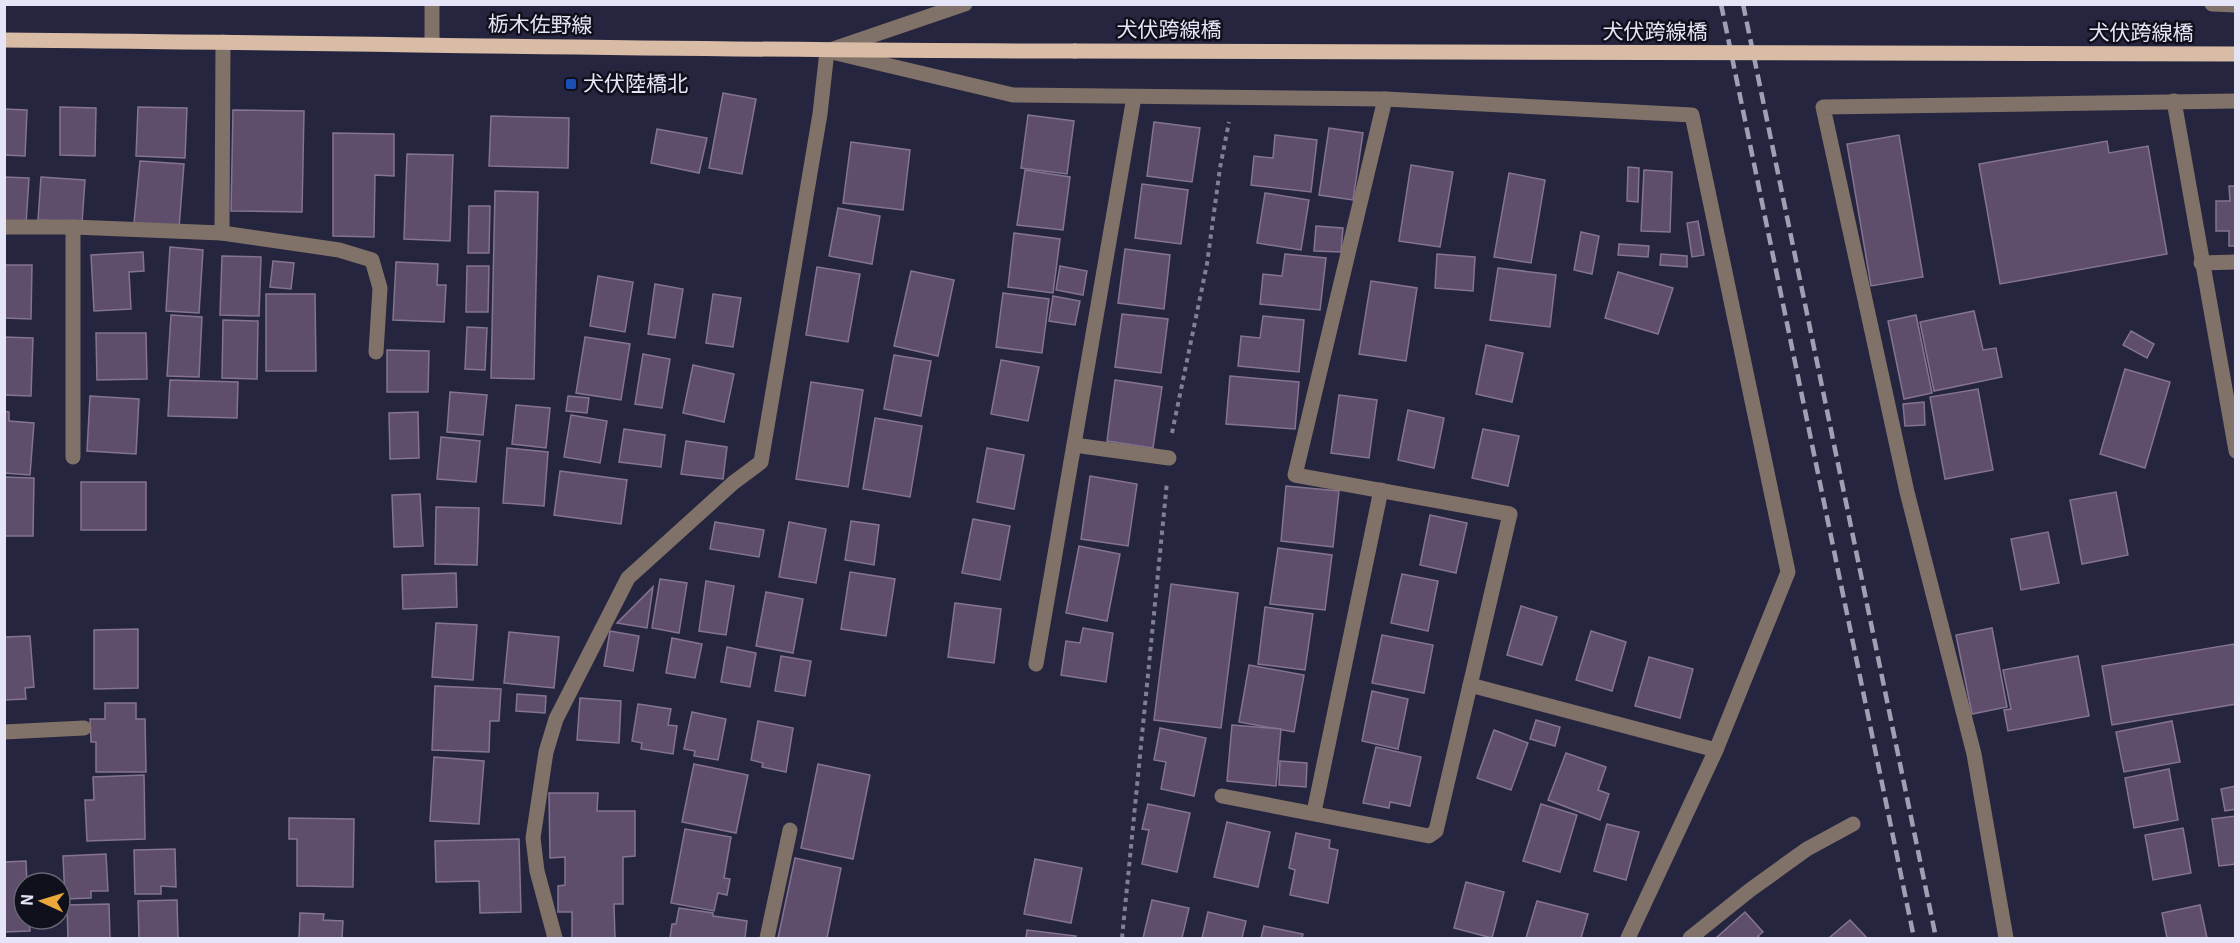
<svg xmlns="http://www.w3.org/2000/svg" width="2240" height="943" font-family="Georgia,'Noto Sans JP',serif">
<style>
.building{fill:#5e4e6c;stroke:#847492;stroke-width:1.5}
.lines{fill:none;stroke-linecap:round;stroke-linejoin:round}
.path{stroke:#7f7f95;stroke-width:4;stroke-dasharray:4.5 4.5;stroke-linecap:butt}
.minor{stroke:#807268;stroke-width:15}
.major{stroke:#d9bca6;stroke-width:15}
.rail{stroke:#a0a0b5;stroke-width:4.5;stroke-dasharray:12 6;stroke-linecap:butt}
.major-bridge{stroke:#d9bca6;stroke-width:15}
.transit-dot{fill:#1a4fb4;stroke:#10101c;stroke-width:2}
.labels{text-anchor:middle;stroke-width:5;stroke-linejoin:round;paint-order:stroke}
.street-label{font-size:21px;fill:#e5e5f7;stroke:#10101c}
.poi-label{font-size:21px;fill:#e5e5f7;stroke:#10101c;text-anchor:start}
</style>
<rect width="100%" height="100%" fill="#26253f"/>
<g class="building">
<path d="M723,93L756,99L742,174L709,168Z"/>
<path d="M60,107L96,108L95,156L60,155Z"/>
<path d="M138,107L187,108L185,158L136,156Z"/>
<path d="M4,109L27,110L25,156L4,155Z"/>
<path d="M233,110L304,111L302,212L231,211Z"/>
<path d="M1028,115L1074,121L1067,174L1021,168Z"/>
<path d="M491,116L569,118L568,168L489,166Z"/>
<path d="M1154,122L1200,128L1192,182L1147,176Z"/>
<path d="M1329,128L1363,133L1353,200L1319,195Z"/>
<path d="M657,129L707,138L699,173L651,163Z"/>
<path d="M333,133L394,134V176L375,175L374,237L333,236Z"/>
<path d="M1275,135L1317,140L1311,192L1251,185L1254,156L1273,158Z"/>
<path d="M1899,135L1923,277L1871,286L1847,144Z"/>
<path d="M2107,141L2109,153L2148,146L2167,254L2000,284L1979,164Z"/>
<path d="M851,142L910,150L903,210L843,203Z"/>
<path d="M407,154L453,155L450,241L404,239Z"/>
<path d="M140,161L184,164L179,228L134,223Z"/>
<path d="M1411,165L1453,172L1440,247L1399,241Z"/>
<path d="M1628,167L1639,168L1638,202L1627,201Z"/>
<path d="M1025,170L1070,177L1063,230L1017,225Z"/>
<path d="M1644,170L1672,172L1670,232L1641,231Z"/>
<path d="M1509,173L1545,180L1531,263L1494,257Z"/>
<path d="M4,177L29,178L26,224L4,222Z"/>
<path d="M41,177L85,180L82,223L38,220Z"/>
<path d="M1142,184L1188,190L1181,244L1135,238Z"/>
<path d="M2229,186H2236V246H2229V231H2216V201H2230Z"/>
<path d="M495,191L538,192L534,379L491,378Z"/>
<path d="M1265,193L1309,200L1301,250L1257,243Z"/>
<path d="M469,206H490L489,253H468Z"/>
<path d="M838,208L880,216L872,264L829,256Z"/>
<path d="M1698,221L1704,255L1692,257L1687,223Z"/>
<path d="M1316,226L1343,228L1341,252L1314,251Z"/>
<path d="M1581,232L1599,236L1592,274L1574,270Z"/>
<path d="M1014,233L1060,239L1053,293L1008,287Z"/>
<path d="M1619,244L1649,246L1648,257L1618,255Z"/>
<path d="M170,247L203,250L199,313L166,311Z"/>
<path d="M1125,249L1170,255L1164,309L1118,303Z"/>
<path d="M143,252L144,271L129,272L131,309L94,311L91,255Z"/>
<path d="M1285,254L1326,258L1320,310L1260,304L1263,274L1282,276Z"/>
<path d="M1437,254L1475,257L1473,291L1435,288Z"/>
<path d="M1661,254L1687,256V267L1660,265Z"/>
<path d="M222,256L261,257L259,316L220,315Z"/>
<path d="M273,261L294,263L291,289L270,287Z"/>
<path d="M396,262L438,264L437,285H446L444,322L393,320Z"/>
<path d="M4,265H32L31,319L4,318Z"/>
<path d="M467,266H489L488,312H466Z"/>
<path d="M1060,266L1087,271L1083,295L1056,290Z"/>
<path d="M817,267L860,274L848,342L806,335Z"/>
<path d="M1498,268L1556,275L1550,327L1490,320Z"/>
<path d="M911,271L954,280L938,356L894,346Z"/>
<path d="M1618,272L1673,288L1658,334L1605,318Z"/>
<path d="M598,276L633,282L625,332L590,326Z"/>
<path d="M1371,281L1417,288L1406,361L1359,354Z"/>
<path d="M655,284L683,289L675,338L648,334Z"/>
<path d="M1003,293L1049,299L1042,353L996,347Z"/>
<path d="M266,294H315L316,371H266Z"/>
<path d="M713,294L741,298L733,347L706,343Z"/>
<path d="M1053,296L1080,301L1075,325L1049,321Z"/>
<path d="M1974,311L1983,350L1996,348L2002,377L1934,391L1920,322Z"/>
<path d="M1122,314L1168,319L1161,373L1115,367Z"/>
<path d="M171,315L202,317L199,377L167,376Z"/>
<path d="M1916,315L1932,393L1904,399L1888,321Z"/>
<path d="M1263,316L1304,320L1299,372L1238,366L1241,336L1260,338Z"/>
<path d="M223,320L258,321L257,379L222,378Z"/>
<path d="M467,327L487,328L485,370L465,369Z"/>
<path d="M2131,331L2154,344L2147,358L2123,345Z"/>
<path d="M96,333H146L147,379L97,380Z"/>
<path d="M4,337L33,338L31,396L4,395Z"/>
<path d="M585,337L630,344L621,400L576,393Z"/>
<path d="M1486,345L1523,353L1512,402L1476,394Z"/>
<path d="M387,350L429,351L428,392H387Z"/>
<path d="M643,354L670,359L662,408L635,404Z"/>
<path d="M894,355L931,361L921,416L884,409Z"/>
<path d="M1001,360L1039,367L1028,421L991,414Z"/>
<path d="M693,365L734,374L724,422L683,413Z"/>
<path d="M2125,369L2170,382L2145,468L2100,454Z"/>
<path d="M1230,376L1299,382L1295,429L1226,424Z"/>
<path d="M170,380L238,382L237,418L168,416Z"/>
<path d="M1115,380L1162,387L1153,448L1107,441Z"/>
<path d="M811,382L863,390L848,487L796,479Z"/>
<path d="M1978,389L1993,470L1945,479L1930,397Z"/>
<path d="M450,392L487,395L483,435L447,432Z"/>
<path d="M1339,395L1377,400L1369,458L1331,453Z"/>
<path d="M90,396L139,399L136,454L87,451Z"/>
<path d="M568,396L589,398L587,413L566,411Z"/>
<path d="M1924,402L1925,425L1905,426L1903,404Z"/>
<path d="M516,405L550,408L546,448L512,444Z"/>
<path d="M1408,410L1444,418L1434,468L1398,460Z"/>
<path d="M4,411L9,412V421L34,423L30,475L4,473Z"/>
<path d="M418,412L419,458L390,459L389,413Z"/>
<path d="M571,415L607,421L600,463L564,457Z"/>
<path d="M875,418L922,426L910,497L863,489Z"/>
<path d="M624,429L665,435L661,467L619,462Z"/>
<path d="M1483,429L1519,436L1508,486L1472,478Z"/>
<path d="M441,437L480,441L476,482L437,479Z"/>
<path d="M686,441L727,447L723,479L681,474Z"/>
<path d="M507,448L548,452L544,506L503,503Z"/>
<path d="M987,448L1024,455L1014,509L977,502Z"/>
<path d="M560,471L627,480L621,524L554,515Z"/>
<path d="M1090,476L1137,484L1128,546L1081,539Z"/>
<path d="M4,477L34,478L33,536H4Z"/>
<rect x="81" y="482" width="65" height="48"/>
<path d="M1286,486L1339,491L1333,547L1281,541Z"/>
<path d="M2116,492L2128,555L2082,564L2070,500Z"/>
<path d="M420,494L423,546L394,547L392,495Z"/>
<path d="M436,507L479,508L477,565L435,564Z"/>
<path d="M1430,515L1467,523L1456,573L1420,565Z"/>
<path d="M973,519L1010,526L1000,580L962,573Z"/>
<path d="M851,521L879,525L874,565L845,560Z"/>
<path d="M715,522L764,530L759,557L710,549Z"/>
<path d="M789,522L826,529L816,583L779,577Z"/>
<path d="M2048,532L2059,583L2021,590L2011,539Z"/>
<path d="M1079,546L1120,554L1107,621L1066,613Z"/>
<path d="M1278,548L1332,555L1325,610L1270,604Z"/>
<path d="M850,572L895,579L886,636L841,629Z"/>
<path d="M456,573L457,607L403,609L402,575Z"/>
<path d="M1402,574L1438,581L1428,631L1391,623Z"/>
<path d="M660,579L687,583L679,633L652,628Z"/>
<path d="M706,581L734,586L726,635L699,631Z"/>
<path d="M1171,584L1238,593L1221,728L1154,720Z"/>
<path d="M653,587L647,628L617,623Z"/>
<path d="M766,592L803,599L793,653L756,646Z"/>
<path d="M955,603L1001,609L994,663L948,657Z"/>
<path d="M1521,606L1557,617L1542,665L1507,655Z"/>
<path d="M1265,607L1313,614L1305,670L1258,664Z"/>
<path d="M436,623L477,625L473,680L432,677Z"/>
<path d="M1083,628L1113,633L1106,682L1061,675L1066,641L1080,643Z"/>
<path d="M1992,628L2007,707L1972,714L1956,635Z"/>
<path d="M138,629V688L94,689V630Z"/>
<path d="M610,631L639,636L633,671L604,666Z"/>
<path d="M1591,631L1626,642L1612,691L1576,680Z"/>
<path d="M509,632L559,637L554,688L504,683Z"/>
<path d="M1382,635L1433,645L1424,693L1372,683Z"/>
<path d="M30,636L34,687L25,688L26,699L4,700V637Z"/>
<path d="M672,638L702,644L695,678L666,673Z"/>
<path d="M2234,644L2236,656V704L2112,725L2102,666Z"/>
<path d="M727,647L756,653L750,687L721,682Z"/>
<path d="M781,656L811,661L805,696L775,691Z"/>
<path d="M2078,656L2089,716L2008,731L2004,710L2011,709L2003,670Z"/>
<path d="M1649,657L1693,669L1680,718L1635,706Z"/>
<path d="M1249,665L1304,675L1294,732L1239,722Z"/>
<path d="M435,686L501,689L499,721H490L489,752L432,750Z"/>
<path d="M1372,691L1408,699L1398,749L1362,741Z"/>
<path d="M517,694L546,696L545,713L516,711Z"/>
<path d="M580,698L621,701L619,743L577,740Z"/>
<path d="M105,703H136V719H145L146,772H96V742H91L90,719H105Z"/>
<path d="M638,704L671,709L668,725L677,726L673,754L641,749L642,743L632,741Z"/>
<path d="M692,712L726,719L718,760L694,756L695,751L684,749Z"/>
<path d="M1536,720L1560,727L1555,746L1530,739Z"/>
<path d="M758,721L793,728L786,772L762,767L763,763L751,760Z"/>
<path d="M2172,721L2180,762L2124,772L2116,732Z"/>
<path d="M1232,725L1281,729L1276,786L1227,781Z"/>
<path d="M1160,728L1206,738L1194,796L1161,789L1166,762L1154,760Z"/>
<path d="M1494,730L1528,743L1511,790L1477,778Z"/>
<path d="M1376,747L1421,757L1410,806L1390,802L1389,808L1363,803Z"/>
<path d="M1566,753L1606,767L1598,790L1609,794L1600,820L1548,800Z"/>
<path d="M434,757L484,761L479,824L430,821Z"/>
<path d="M1280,761L1307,763L1306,787L1279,785Z"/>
<path d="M694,764L748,775L736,833L682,822Z"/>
<path d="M818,764L870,775L853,859L801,848Z"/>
<path d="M2169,769L2178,820L2134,828L2125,778Z"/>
<path d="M144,775L145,839L87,841L85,800H94L93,777Z"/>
<path d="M2236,786V809L2225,811L2221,789Z"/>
<path d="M549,793H598L597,811H635V856L623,857V904H614L615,938H572V912H558V886L565,885V857L550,858Z"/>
<path d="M1148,804L1190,813L1177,872L1142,864L1149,830L1142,829Z"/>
<path d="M1541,804L1577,815L1560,872L1523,861Z"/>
<path d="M2236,816V864L2219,866L2212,819Z"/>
<path d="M289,818L354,819L353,887L297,886V839H289Z"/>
<path d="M1227,822L1270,832L1258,887L1214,877Z"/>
<path d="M1607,824L1639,832L1626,880L1594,871Z"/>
<path d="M2183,828L2191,873L2153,880L2145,835Z"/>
<path d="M685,829L731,837L724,878L730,879L727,895L718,893L714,911L671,903Z"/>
<path d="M1296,833L1330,840L1329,848L1338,850L1328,903L1290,895L1295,870L1289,868Z"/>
<path d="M519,839L521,912L480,913L479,881L436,882L435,841Z"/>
<path d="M175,849L176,887L161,886V894H135L134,850Z"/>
<path d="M106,854L108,891H91V898L65,899L63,856Z"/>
<path d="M795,858L841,868L827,938H778Z"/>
<path d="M1035,859L1082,868L1071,923L1024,914Z"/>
<path d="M26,861L27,883H24V919H29L30,931L4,932V862Z"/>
<path d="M1466,882L1504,892L1492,938L1454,928Z"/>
<path d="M177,900L178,938H139L138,901Z"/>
<path d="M1152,900L1189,908L1182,938H1143Z"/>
<path d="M1537,901L1588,914L1581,938H1526Z"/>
<path d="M109,904L110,938H68L67,905Z"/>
<path d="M2200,905L2207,938H2167L2162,913Z"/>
<path d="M679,908L713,913V916L747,921L745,938H670L672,924H676Z"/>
<path d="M1208,912L1246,921L1242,938H1202Z"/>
<path d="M1745,912L1763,932L1758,936L1760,938H1716Z"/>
<path d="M300,913L324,914L323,920L343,921L342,938H299Z"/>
<path d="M1850,920L1867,938H1829Z"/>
<path d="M1264,926L1303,934L1302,938H1261Z"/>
<path d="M1027,930L1076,936L1075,938H1026Z"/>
</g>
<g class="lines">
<g class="path">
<path d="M1172,433L1207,264L1220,168L1229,122"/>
<path d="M1122,938L1167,482"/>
</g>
<g class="minor">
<path d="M2212,4L2236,5"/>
<path d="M432,44V4"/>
<path d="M836,53L1013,95L1385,99L1692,115L1788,572L1716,750L1628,938"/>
<path d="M2174,101L2236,451"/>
<path d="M4,227H73L222,233L339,250L372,260L380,288L376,352"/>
<path d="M222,233L223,42"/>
<path d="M2201,263L2236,262"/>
<path d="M1074,445L1169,458"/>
<path d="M73,457V227"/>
<path d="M1036,664L1134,97"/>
<path d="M1470,685L1716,750"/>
<path d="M4,732L84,728"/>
<path d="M1222,796L1429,836L1436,831L1510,514L1295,475L1385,99"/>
<path d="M1314,812L1381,490"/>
<path d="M555,938L537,871L533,838L546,752L556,719L628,578L733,483L761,462L820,114L827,51L965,4"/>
<path d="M767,938L790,830"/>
<path d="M1690,938L1750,890L1807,849L1853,824"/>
<path d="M2006,938L1974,754L1907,492L1823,107L2236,101"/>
</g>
<path class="major" d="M4,40C361,43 718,51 1075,51"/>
<g class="rail">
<path d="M1721,4L1914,938"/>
<path d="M1743,4L1936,938"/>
</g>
<path class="major-bridge" d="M1075,51L2236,54"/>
</g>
<rect class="transit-dot" x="565" y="78" width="12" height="12" rx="3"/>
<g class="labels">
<g class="street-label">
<text transform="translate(540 25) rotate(1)" y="7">栃木佐野線</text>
<text x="1169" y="37">犬伏跨線橋</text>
<text x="1655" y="39">犬伏跨線橋</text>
<text x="2141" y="40">犬伏跨線橋</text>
</g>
<g class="poi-label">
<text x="583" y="91">犬伏陸橋北</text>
</g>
</g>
<rect width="2240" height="943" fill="none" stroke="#e5e5f7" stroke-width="12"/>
<g transform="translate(42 901) rotate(274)"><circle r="28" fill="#10101c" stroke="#656574" stroke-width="1.5"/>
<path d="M0-4.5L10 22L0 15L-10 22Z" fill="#eda83b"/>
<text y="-9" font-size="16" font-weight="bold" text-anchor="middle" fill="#e5e5f7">N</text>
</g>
</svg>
